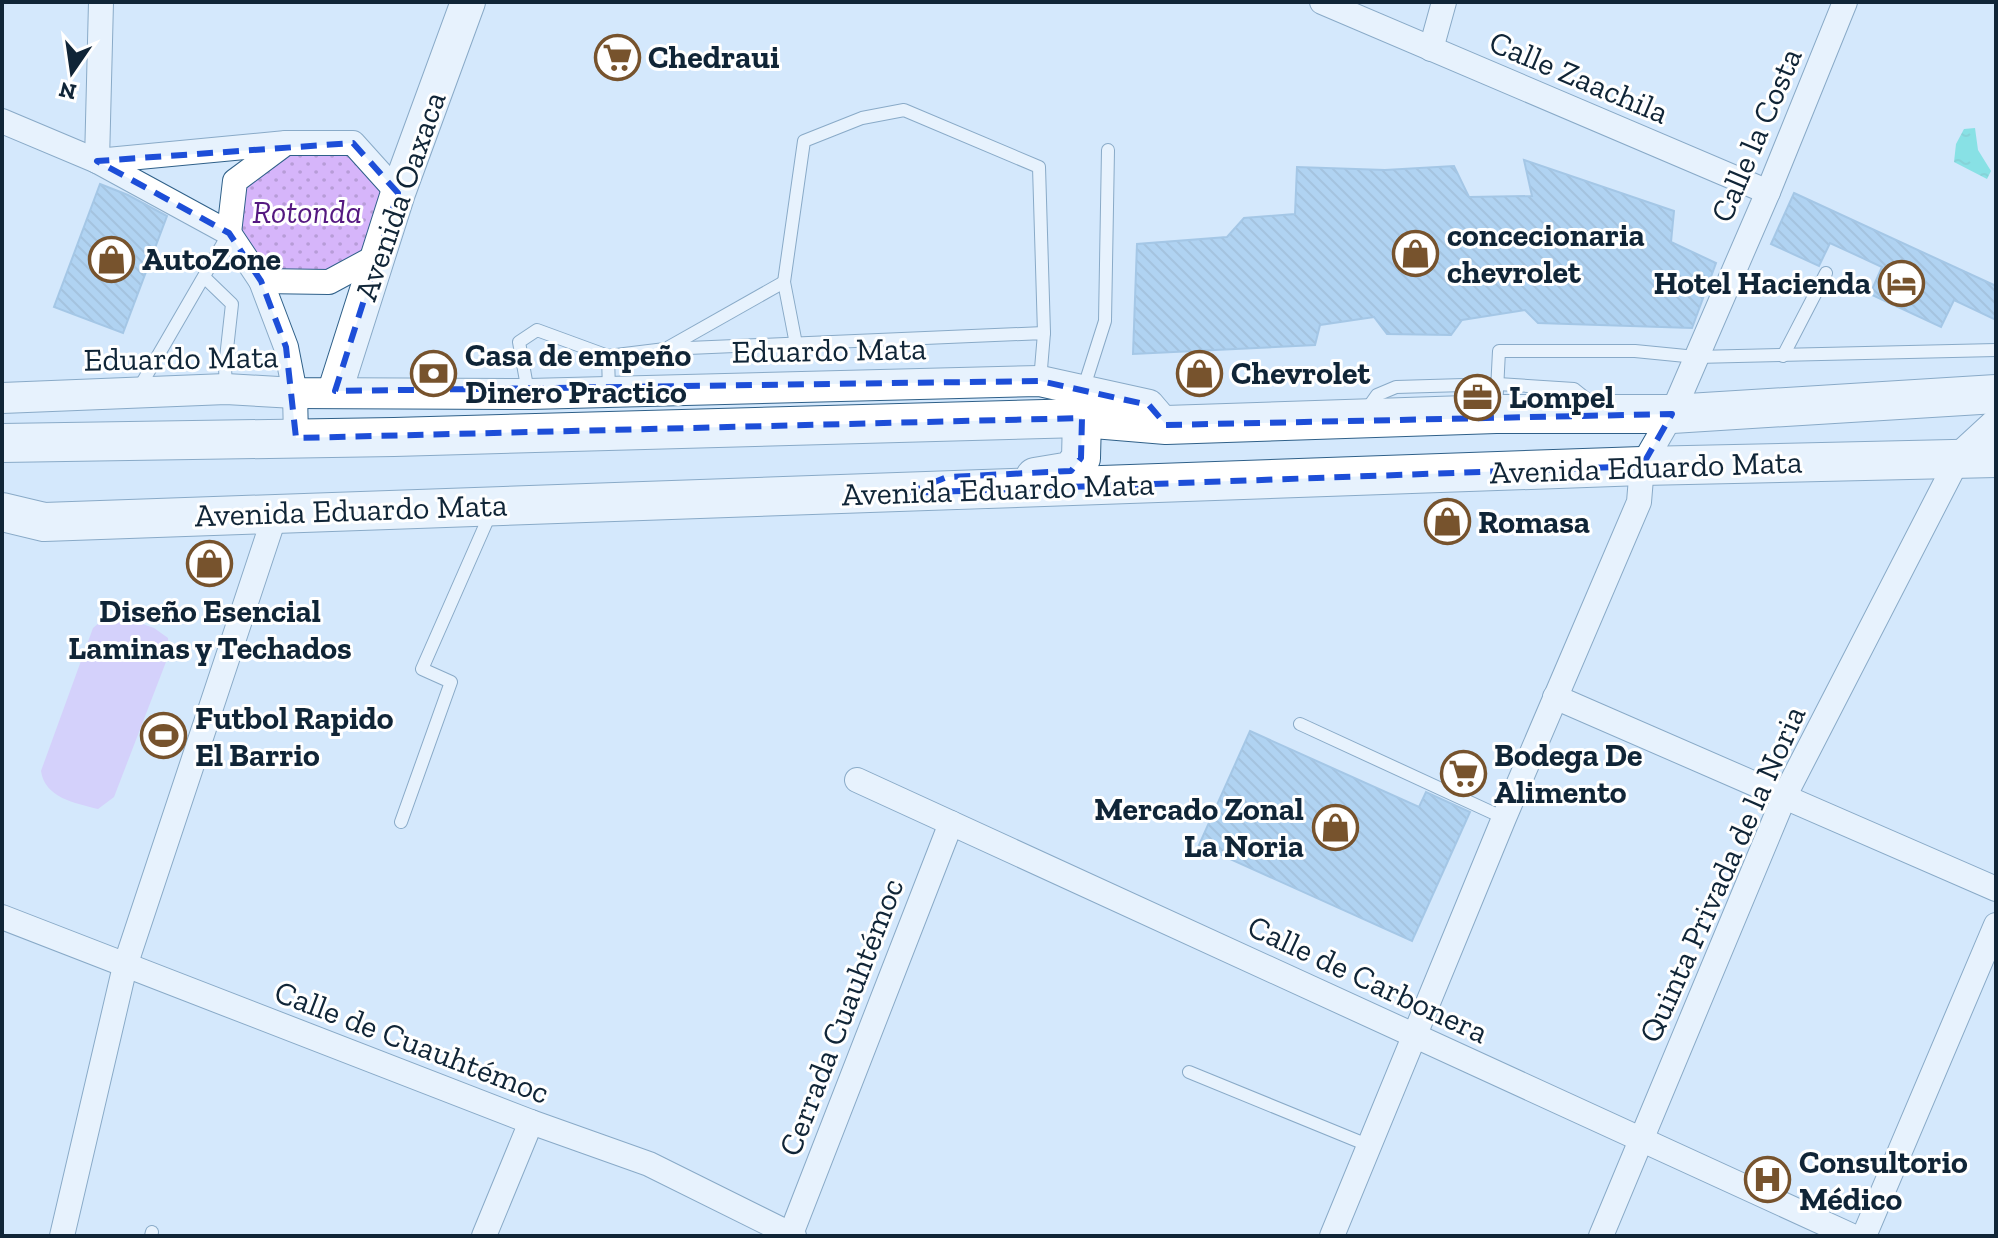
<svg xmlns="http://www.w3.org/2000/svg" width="1998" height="1238" font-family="'Zilla Slab',serif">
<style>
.park{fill:url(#park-dots)}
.pitch{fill:#d6b5fa}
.water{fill:url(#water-ripples)}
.building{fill:url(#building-back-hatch);stroke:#6c9fcc;stroke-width:2}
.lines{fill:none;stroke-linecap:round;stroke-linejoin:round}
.service-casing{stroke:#2f6089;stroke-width:14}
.minor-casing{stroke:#2f6089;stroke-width:26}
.tertiary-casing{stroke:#2f6089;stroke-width:32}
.secondary-casing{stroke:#2f6089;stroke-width:36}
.primary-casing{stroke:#2f6089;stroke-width:40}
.service{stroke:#fff;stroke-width:12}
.minor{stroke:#fff;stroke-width:24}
.tertiary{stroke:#fff;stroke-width:30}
.secondary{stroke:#fff;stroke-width:34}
.primary{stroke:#fff;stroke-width:38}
.marked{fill:none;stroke:#1d4ed8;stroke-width:6;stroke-dasharray:16 10;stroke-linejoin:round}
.labels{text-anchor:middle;stroke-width:6;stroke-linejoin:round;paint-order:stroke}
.poi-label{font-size:32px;font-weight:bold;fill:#102537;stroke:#fff;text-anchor:start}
.street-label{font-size:32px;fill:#102537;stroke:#fff}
.park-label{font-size:32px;font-style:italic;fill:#541880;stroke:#fff}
</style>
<defs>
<pattern id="park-dots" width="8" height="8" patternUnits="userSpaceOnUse" patternTransform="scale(2)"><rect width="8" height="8" fill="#d6b5fa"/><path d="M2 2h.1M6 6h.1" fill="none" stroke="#b79cd7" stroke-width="1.8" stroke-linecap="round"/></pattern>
<pattern id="water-ripples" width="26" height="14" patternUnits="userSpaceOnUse" patternTransform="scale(2)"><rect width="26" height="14" fill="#2ed9ca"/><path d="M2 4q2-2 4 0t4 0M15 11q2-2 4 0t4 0" fill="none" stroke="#28baae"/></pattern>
<pattern id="building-back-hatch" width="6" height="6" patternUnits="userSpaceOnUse" patternTransform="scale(2)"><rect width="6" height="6" fill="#86bae7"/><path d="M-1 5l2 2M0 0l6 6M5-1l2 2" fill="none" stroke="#6c97bc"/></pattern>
</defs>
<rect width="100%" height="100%" fill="#d4e8fc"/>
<path class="park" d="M284,146L352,147L396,196L376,253L327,280L264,274L235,233L238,183Z"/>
<path class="pitch" d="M123,617L154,628L168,638L169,654L114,797L98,809C75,803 45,798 41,771L93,628L105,618Z"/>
<path class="water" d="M1975,128L1978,150L1991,171L1987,179L1954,162L1956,144L1964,129Z"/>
<g class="building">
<path d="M1524,160L1674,211L1671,242L1716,263L1692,328L1538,323L1525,310L1462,320L1451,335L1387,334L1374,317L1320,325L1315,345L1133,354L1137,244L1227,237L1244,218L1295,214L1297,167L1385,170L1454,166L1469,197L1532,196Z"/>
<path d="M100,184L128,195L167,216L123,333L54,307Z"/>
<path d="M1794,193L1996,286V320L1954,300L1941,327L1870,294L1882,267L1830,243L1819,266L1771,244Z"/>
<path d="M1250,731L1419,807L1426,792L1470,812L1412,941L1199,845Z"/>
</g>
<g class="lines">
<defs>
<g id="service">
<path d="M204,277L232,304L225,367L226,389"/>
<path d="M796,344L784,282L804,141L862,118L904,110L1039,167L1044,333"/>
<path d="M669,347L784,282"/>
<path d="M608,356L609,391"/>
<path d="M1783,356L1826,273"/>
<path d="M138,390L229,233"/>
<path d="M1083,390L1105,321L1108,150"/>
<path d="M528,392L519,342L537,330L608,356L665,349L1044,333L1040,381"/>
<path d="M1496,410L1499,351H1635L1696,357L1996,350"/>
<path d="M1365,412L1377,395L1396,387L1498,384L1574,389L1594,405"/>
<path d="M1300,724L1504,818"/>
<path d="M401,822L451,682L422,669L491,512"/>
<path d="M1189,1072L1370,1146"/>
<path d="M151,1236L152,1232"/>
</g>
<g id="minor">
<path d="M1322,2L1768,192"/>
<path d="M1431,49L1444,2"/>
<path d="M2,121L97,161L229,233L261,281L286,347L295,393L296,438"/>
<path d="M97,161L286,143"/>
<path d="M97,161L101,2"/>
<path d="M229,233L235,181L286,143H353L398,193"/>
<path d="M261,281L329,282L379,255"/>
<path d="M1555,697L1996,889"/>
<path d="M857,780L1852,1236"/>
<path d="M2,917L531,1122L649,1164L794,1236"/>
<path d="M791,1234L951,823"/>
<path d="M62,1236L125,966L276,512"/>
<path d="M484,1236L531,1122"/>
<path d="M1332,1236L1504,818L1639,502L1642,466L1672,414L1768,192L1845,2"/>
<path d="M1601,1236L1785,795L1958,459"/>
<path d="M1864,1236L1996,925"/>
</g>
<g id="tertiary">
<path d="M2,398L226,389L295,393L529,394L1040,381L1149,405L1166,425"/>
<path d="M1958,459L1996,424"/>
</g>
<path id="secondary" d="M335,391L398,193L468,2"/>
<g id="primary">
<path d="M2,443L394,437L1082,418L1166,425L1496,414H1672L1996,394"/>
<path d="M1035,477L1071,471L1081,458L1082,418"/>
<path d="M2,512L44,522L1642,466L1996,458"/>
</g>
</defs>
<use href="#service" class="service-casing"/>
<use href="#minor" class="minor-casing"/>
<use href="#tertiary" class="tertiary-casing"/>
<use href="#secondary" class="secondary-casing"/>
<use href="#primary" class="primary-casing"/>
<use href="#service" class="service"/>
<use href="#minor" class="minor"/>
<use href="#tertiary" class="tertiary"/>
<use href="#secondary" class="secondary"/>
<use href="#primary" class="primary"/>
</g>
<path d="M0 0H1998V1238H0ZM353,143L398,193L335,391L1040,381L1149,405L1166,425L1672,414L1642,466L907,493L947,477L1071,471L1081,458L1082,418L296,438L286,347L261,281L229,233L97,161Z" fill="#d4e8fc" fill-opacity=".55" fill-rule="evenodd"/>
<path class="marked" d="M353,143L398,193L335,391L1040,381L1149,405L1166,425L1672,414L1642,466L907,493L947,477L1071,471L1081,458L1082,418L296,438L286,347L261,281L229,233L97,161Z"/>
<defs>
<symbol id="supermarket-ring" viewBox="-11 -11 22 22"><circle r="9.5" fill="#fff" stroke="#77532d" stroke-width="1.5"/><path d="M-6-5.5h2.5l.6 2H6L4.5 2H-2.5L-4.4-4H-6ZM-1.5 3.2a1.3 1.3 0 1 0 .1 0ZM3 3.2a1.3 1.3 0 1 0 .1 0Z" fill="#77532d"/></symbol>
<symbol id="shop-ring" viewBox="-11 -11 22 22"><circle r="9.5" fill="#fff" stroke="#77532d" stroke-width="1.5"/><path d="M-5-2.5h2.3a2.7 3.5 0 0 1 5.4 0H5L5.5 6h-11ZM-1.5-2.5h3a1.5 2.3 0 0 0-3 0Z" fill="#77532d"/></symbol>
<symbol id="hotel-ring" viewBox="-11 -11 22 22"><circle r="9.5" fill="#fff" stroke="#77532d" stroke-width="1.5"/><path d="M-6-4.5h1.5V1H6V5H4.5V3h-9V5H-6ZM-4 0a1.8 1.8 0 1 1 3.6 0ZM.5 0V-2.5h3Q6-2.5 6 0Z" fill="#77532d"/></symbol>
<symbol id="bank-ring" viewBox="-11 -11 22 22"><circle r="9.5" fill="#fff" stroke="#77532d" stroke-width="1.5"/><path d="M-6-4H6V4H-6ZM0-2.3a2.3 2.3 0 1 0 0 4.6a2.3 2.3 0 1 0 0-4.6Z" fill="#77532d"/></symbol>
<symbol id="office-ring" viewBox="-11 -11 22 22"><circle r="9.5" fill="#fff" stroke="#77532d" stroke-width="1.5"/><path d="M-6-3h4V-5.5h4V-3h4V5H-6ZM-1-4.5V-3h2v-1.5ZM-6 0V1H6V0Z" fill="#77532d"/></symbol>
<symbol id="stadium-ring" viewBox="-11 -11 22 22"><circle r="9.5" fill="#fff" stroke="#77532d" stroke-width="1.5"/><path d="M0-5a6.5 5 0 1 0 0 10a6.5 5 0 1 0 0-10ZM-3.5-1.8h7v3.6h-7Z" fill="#77532d"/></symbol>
<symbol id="hospital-ring" viewBox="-11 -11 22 22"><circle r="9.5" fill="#fff" stroke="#77532d" stroke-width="1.5"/><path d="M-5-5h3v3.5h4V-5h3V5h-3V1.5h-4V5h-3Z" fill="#77532d"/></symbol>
</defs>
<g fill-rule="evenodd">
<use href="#supermarket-ring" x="592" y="32" width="51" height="51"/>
<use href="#shop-ring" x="1390" y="228" width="51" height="51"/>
<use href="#shop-ring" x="86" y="234" width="51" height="51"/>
<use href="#hotel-ring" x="1876" y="258" width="51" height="51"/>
<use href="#bank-ring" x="408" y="348" width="51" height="51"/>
<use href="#shop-ring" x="1174" y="348" width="51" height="51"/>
<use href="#office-ring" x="1452" y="372" width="51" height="51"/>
<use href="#shop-ring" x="1422" y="496" width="51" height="51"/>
<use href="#shop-ring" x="184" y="538" width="51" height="51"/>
<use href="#stadium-ring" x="138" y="710" width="51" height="51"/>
<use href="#supermarket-ring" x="1438" y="748" width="51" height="51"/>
<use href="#shop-ring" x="1310" y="802" width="51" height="51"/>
<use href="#hospital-ring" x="1742" y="1154" width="51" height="51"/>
</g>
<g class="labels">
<g class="poi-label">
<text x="648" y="68">Chedraui</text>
<text x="1447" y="246">concecionaria<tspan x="1447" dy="37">chevrolet</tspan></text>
<text x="142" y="270">AutoZone</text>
<text x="1871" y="294" text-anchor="end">Hotel Hacienda</text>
<text x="465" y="366">Casa de empeño<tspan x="465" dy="37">Dinero Practico</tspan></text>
<text x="1231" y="384">Chevrolet</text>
<text x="1509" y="408">Lompel</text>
<text x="1478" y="533">Romasa</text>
<text x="210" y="622" text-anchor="middle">Diseño Esencial<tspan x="210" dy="37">Laminas y Techados</tspan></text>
<text x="195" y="729">Futbol Rapido<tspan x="195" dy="37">El Barrio</tspan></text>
<text x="1494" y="766">Bodega De<tspan x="1494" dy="37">Alimento</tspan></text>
<text x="1304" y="820" text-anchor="end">Mercado Zonal<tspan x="1304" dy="37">La Noria</tspan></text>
<text x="1799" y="1173">Consultorio<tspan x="1799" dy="37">Médico</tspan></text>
</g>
<g class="street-label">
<text transform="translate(1579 77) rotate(23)" y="11">Calle Zaachila</text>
<text transform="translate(1756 135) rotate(-67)" y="11">Calle la Costa</text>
<text transform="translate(400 196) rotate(-71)" y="11">Avenida Oaxaca</text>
<text transform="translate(829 350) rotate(-1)" y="11">Eduardo Mata</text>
<text transform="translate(181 358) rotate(-1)" y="11">Eduardo Mata</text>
<text transform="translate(1646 467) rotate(-2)" y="11">Avenida Eduardo Mata</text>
<text transform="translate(998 489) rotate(-2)" y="11">Avenida Eduardo Mata</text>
<text transform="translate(351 510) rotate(-2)" y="11">Avenida Eduardo Mata</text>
<text transform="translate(1722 874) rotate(-66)" y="11">Quinta Privada de la Noria</text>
<text transform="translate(1368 979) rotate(25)" y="11">Calle de Carbonera</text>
<text transform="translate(841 1017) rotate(-69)" y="11">Cerrada Cuauhtémoc</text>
<text transform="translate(412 1042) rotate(21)" y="11">Calle de Cuauhtémoc</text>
</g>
<g class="park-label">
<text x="307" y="223">Rotonda</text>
</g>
</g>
<rect width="1998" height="1238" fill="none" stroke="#102537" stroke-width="8"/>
<g transform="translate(72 72) rotate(193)" stroke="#ffffff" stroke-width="6" paint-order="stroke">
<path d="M0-6L14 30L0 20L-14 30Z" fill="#102537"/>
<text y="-12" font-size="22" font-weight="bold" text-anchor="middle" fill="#102537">N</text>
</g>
</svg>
